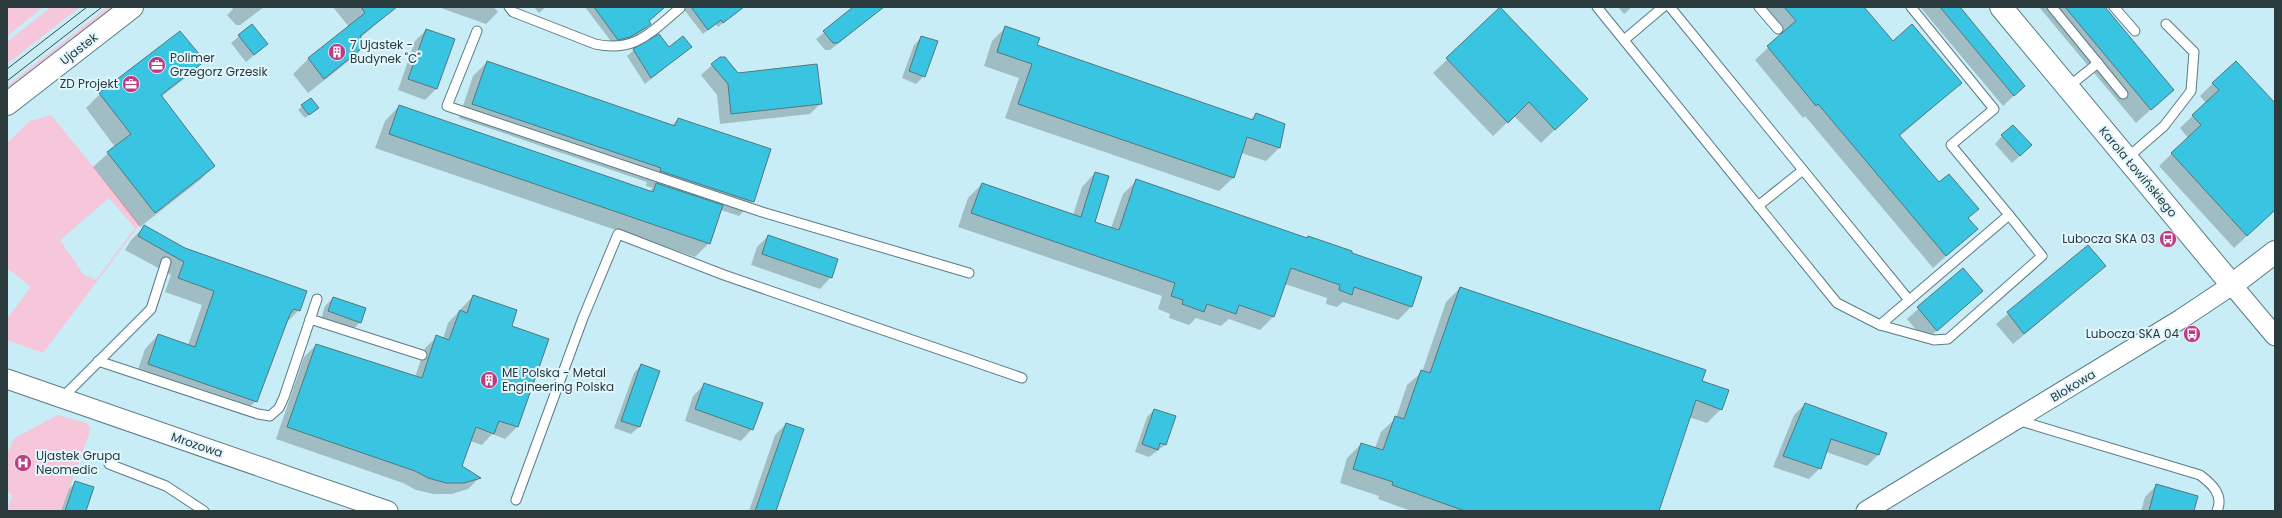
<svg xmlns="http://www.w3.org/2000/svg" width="2282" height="518" font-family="Poppins,sans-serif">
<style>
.green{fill:#f6c6db;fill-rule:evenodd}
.shadow{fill:#0003}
.building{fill:#39c5e1;stroke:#54767e}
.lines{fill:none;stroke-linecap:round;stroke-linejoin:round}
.lane-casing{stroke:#5a7c84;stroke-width:11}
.street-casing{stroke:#5a7c84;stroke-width:21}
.secondary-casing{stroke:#5a7c84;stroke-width:24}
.lane{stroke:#fff;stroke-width:9}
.street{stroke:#fff;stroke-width:19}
.secondary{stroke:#fff;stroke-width:22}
.tram{stroke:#3b4d50;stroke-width:1}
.labels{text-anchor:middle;stroke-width:4;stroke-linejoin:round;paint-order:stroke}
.poi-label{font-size:12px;fill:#2b3a3d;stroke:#e1f7fd;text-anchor:start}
.street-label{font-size:12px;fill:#2b3a3d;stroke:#e1f7fd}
</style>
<rect width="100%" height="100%" fill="#c8edf6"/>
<g class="green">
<path d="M7,7H43L7,36Z"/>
<path d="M51,7H80L7,64V42Z"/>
<path d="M108,7H114L7,91V86Z"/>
<path d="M51,115L140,224L43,353L7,340V319L31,287L7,268V143L30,121ZM109,198L135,228L96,280L83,274L60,240Z"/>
<path d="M58,415L86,423L90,427L89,434L61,511H7L12,496L7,490V455L14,438Z"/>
</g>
<g class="shadow">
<path d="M232,7H264L240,25H236L227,15L233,9Z"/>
<path d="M333,7H396L360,38L365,45L350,60L308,93L293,74L308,59L349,27Z"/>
<path d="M438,7H494L498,12L486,24Z"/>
<path d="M534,7H546L539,13Z"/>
<path d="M585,7H665L648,21L650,24L645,29L633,38L613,44Z"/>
<path d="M682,7H741L742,8L718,27L715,24L703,34Z"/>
<path d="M855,7H877L879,10L830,50H825L816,39Z"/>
<path d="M1618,7H1632L1624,14Z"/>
<path d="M1760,7H1863L1893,42L1961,83L1899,137L1938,184L1977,209L1968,218L1976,229L1933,268L1805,116L1803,118L1755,60L1783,34Z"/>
<path d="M1920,7H1959L2024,86L2003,106Z"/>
<path d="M2039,7H2104L2172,90L2136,123Z"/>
<path d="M1501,8L1587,99L1541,143L1514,116L1493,136L1433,73Z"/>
<path d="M252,25L267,44L246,62L231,43Z"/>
<path d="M1006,27L1036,46L1250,120L1256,114L1279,148L1266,161L1241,153L1233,178L1219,191L1005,118L1019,78L984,66L992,41Z"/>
<path d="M426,30L454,39L436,89L425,100L398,90L415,41Z"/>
<path d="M922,37L924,76L916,84L902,78L914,45Z"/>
<path d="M690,47L645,84L627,56L634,50Z"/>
<path d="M204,61L189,75L161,97L214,166L200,180L140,227L93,167L115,147L86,108L100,94Z"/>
<path d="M487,62L672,125L678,119L753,201L739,216L721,210L709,243L695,257L375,148L385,121L399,106L648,192L653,188L646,186L647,182L459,118L473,76Z"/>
<path d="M712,65L738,74L821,103L810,114L720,124L717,95L701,75Z"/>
<path d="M2213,83L2275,104V210L2234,248L2159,166L2188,138L2180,128L2206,103L2200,96Z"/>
<path d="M311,99L314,111L305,118L298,110Z"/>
<path d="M2002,136L2023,153L2012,163L1995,144Z"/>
<path d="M1095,173L1094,223L1111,228L1123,194L1137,180L1350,254L1411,307L1398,320L1343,302L1337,307L1326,304L1327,298L1285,284L1274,316L1260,330L1229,319L1221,326L1196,318L1189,325L1169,318L1170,314L1158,309L1162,296L958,227L968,198L982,184L1073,215L1082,187Z"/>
<path d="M144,227L299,310L285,324L256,401L242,414L135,378L145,349L158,335L188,345L202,305L165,292L171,275L125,250L131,240Z"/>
<path d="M768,236L831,277L820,289L751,265L757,247Z"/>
<path d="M2088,246L2105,266L2013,344L1996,324Z"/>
<path d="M1963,269L1981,291L1925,341L1907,319Z"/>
<path d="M1460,288L1701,381L1721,409L1707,423L1689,417L1658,511H1411L1378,499L1379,496L1340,483L1347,458L1361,444L1375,448L1381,432L1396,418L1407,385L1422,372L1446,302Z"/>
<path d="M473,296L511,326L548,339L517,427L505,439L492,434L482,445L470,441L461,466L479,478L468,489L452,494H434L416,490L403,483L276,439L304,357L316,345L415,377L425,348L437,337L443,339L448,323Z"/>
<path d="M333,298L360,322L353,330L321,319L325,306Z"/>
<path d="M641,365L659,371L639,427L631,434L614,428L634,373Z"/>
<path d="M704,385L752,429L741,441L685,421L693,396Z"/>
<path d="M1805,404L1885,433L1878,455L1867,466L1826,452L1820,468L1809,479L1773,467L1794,415Z"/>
<path d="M1154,410L1175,417L1165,445L1149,457L1135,452L1147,417Z"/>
<path d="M786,424L775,511H749L775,435Z"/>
<path d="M76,482L85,511H61L69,489Z"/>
<path d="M2156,486L2193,511H2141L2145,497Z"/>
</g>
<g class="building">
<path d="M361,7H397L360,36L366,45L324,79L308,58L365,13Z"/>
<path d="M594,7H665L649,21L651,24L647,27L630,37L618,40Z"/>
<path d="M691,7H744L723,23L721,20L708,30Z"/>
<path d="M853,7H884L838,43H833L823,31Z"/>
<path d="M1500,7L1588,99L1555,130L1529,102L1508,123L1446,58Z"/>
<path d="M1784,7H1864L1893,41L1912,24L1962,83L1899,135L1939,182L1949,174L1979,209L1968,218L1978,229L1946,256L1818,104L1816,106L1767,46L1796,21Z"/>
<path d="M1940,7H1960L2025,86L2014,96Z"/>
<path d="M2065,7H2105L2174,90L2151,110Z"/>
<path d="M252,24L268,44L254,55L238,35Z"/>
<path d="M1005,26L1040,38L1037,45L1253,120L1256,113L1285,124L1280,148L1247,137L1234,178L1018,104L1032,64L997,52Z"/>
<path d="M426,29L455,39L437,89L408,79Z"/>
<path d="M180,31L205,61L161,95L215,166L155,213L107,152L131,134L99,93Z"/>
<path d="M659,34L669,47L683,36L692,47L651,78L633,49Z"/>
<path d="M921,36L938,41L925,77L909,71Z"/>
<path d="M720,57H725L738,73L817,64L822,104L731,114L728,84L711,64Z"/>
<path d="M487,61L675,126L678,118L771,149L754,202L660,171L661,168L472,104Z"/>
<path d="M2236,61L2275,103V210L2247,236L2171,153L2201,125L2192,115L2219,90L2212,83Z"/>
<path d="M311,98L319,108L309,115L301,105Z"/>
<path d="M399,105L653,192L656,183L723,205L710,244L389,134Z"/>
<path d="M2013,125L2032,145L2020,156L2001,135Z"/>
<path d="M1095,172L1109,176L1095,222L1119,230L1136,179L1307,238L1308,236L1352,251V253L1422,277L1412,307L1354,287L1352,295L1339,290L1340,285L1291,268L1274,317L1239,305L1236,314L1207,304L1204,312L1182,304L1183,300L1171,296L1175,283L971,213L982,183L1081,217Z"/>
<path d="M144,225L185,248L307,291L300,311L294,309L290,314L257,402L148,364L158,334L195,347L214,291L178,278L184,262L138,236Z"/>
<path d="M768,235L838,259L832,278L762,254Z"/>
<path d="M2088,245L2106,266L2024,334L2007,312Z"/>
<path d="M1963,268L1983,291L1937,331L1917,307Z"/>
<path d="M1460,287L1706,370L1702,381L1729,390L1722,410L1696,400L1659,511H1465L1392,485L1393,482L1353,469L1361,443L1383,450L1395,416L1404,419L1421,370L1430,373Z"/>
<path d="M473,295L517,310L512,326L549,339L518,427L499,421L494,434L476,427L462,466L481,478L464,483H446L428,478L415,471L287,427L316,344L422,378L436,335L449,340L460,310L467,313Z"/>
<path d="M333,297L366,308L361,323L328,311Z"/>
<path d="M641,364L660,371L640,427L621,421Z"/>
<path d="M704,383L763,403L753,430L695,409Z"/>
<path d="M1805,403L1887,433L1879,455L1831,439L1821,469L1783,456Z"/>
<path d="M1154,409L1176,416L1166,445L1160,443L1158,450L1142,444Z"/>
<path d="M786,423L804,429L776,511H755Z"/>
<path d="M75,481L94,487L86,511H65Z"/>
<path d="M2156,484L2198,496L2194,511H2149Z"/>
</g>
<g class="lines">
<defs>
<g id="lane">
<path d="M509,7L513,12L595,44C635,53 651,32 680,8"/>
<path d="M1597,7L1837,303L1880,325L2009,215L1951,145L1994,109L1911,7"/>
<path d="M1670,7L1909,300"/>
<path d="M1759,7L1778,29"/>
<path d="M2052,7L2123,94"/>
<path d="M2114,7L2135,31"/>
<path d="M477,31L447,106L762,212L969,273"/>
<path d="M1624,40L1663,7"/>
<path d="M2068,87L2098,63"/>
<path d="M2126,159L2164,126L2191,91L2194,52L2166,24"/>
<path d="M1758,206L1803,170"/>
<path d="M310,319L422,355"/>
<path d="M1880,325L1934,340L1948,339L2042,256L2009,215"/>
<path d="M98,361L258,414L270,416L279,408L284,397L317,299"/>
<path d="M62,398L151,309L166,262"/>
<path d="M2017,420L2200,475C2212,484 2224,495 2217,511"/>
<path d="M109,464L166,486L204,511"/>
<path d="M516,500L583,318L618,234L724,275L1022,378"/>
</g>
<g id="street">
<path d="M7,379L388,511"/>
<path d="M1866,511L2181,319L2232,285L2275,336"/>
</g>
<g id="secondary">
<path d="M2001,7L2232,285L2275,252"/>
<path d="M7,104L132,7"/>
</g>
</defs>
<use href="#lane" class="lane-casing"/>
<use href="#street" class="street-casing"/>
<use href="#secondary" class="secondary-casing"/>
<use href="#lane" class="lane"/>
<use href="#street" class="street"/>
<use href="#secondary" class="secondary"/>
<g class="tram">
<path d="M7,69L87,7"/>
<path d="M7,81L102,7"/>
</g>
</g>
<defs>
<symbol id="building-disc" viewBox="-11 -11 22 22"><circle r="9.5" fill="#be3b83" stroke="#e1f7fd"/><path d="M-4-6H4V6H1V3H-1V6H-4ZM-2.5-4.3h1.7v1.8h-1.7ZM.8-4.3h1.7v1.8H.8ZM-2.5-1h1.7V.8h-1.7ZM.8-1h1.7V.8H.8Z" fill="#fff"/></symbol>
<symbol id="office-disc" viewBox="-11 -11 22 22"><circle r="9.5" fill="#be3b83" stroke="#e1f7fd"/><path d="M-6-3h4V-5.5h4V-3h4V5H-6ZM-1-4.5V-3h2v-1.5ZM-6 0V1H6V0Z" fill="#fff"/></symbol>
<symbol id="bus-disc" viewBox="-11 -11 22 22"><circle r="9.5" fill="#be3b83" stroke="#e1f7fd"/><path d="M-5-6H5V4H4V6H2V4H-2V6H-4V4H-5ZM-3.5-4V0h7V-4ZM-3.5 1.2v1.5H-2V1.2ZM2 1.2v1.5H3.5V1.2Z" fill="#fff"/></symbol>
<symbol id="hospital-disc" viewBox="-11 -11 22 22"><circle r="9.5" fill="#be3b83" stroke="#e1f7fd"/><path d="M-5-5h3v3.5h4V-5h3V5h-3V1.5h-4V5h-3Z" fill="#fff"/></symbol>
</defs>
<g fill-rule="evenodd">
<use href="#building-disc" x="327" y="42" width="20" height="20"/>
<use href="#office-disc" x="147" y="55" width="20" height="20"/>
<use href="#office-disc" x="121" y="74" width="20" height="20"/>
<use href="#bus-disc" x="2158" y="229" width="20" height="20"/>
<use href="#bus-disc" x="2182" y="324" width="20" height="20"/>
<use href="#building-disc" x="479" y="370" width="20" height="20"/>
<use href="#hospital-disc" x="13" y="453" width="20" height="20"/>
</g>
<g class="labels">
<g class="poi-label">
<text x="350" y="49">7 Ujastek -<tspan x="350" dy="14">Budynek "C"</tspan></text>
<text x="170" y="62">Polimer<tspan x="170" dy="14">Grzegorz Grzesik</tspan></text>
<text x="118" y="88" text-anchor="end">ZD Projekt</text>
<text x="2155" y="243" text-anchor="end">Lubocza SKA 03</text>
<text x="2179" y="338" text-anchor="end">Lubocza SKA 04</text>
<text x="502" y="377">ME Polska - Metal<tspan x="502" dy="14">Engineering Polska</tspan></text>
<text x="36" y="460">Ujastek Grupa<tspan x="36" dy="14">Neomedic</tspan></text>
</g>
<g class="street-label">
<text transform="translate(79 49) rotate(-38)" y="4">Ujastek</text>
<text transform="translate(2138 172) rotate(50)" y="4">Karola Łowińskiego</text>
<text transform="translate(2073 386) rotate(-31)" y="4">Blokowa</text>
<text transform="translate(197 445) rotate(19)" y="4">Mrozowa</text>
</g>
</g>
<rect width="2282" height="518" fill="none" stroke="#2b3a3d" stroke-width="16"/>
</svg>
